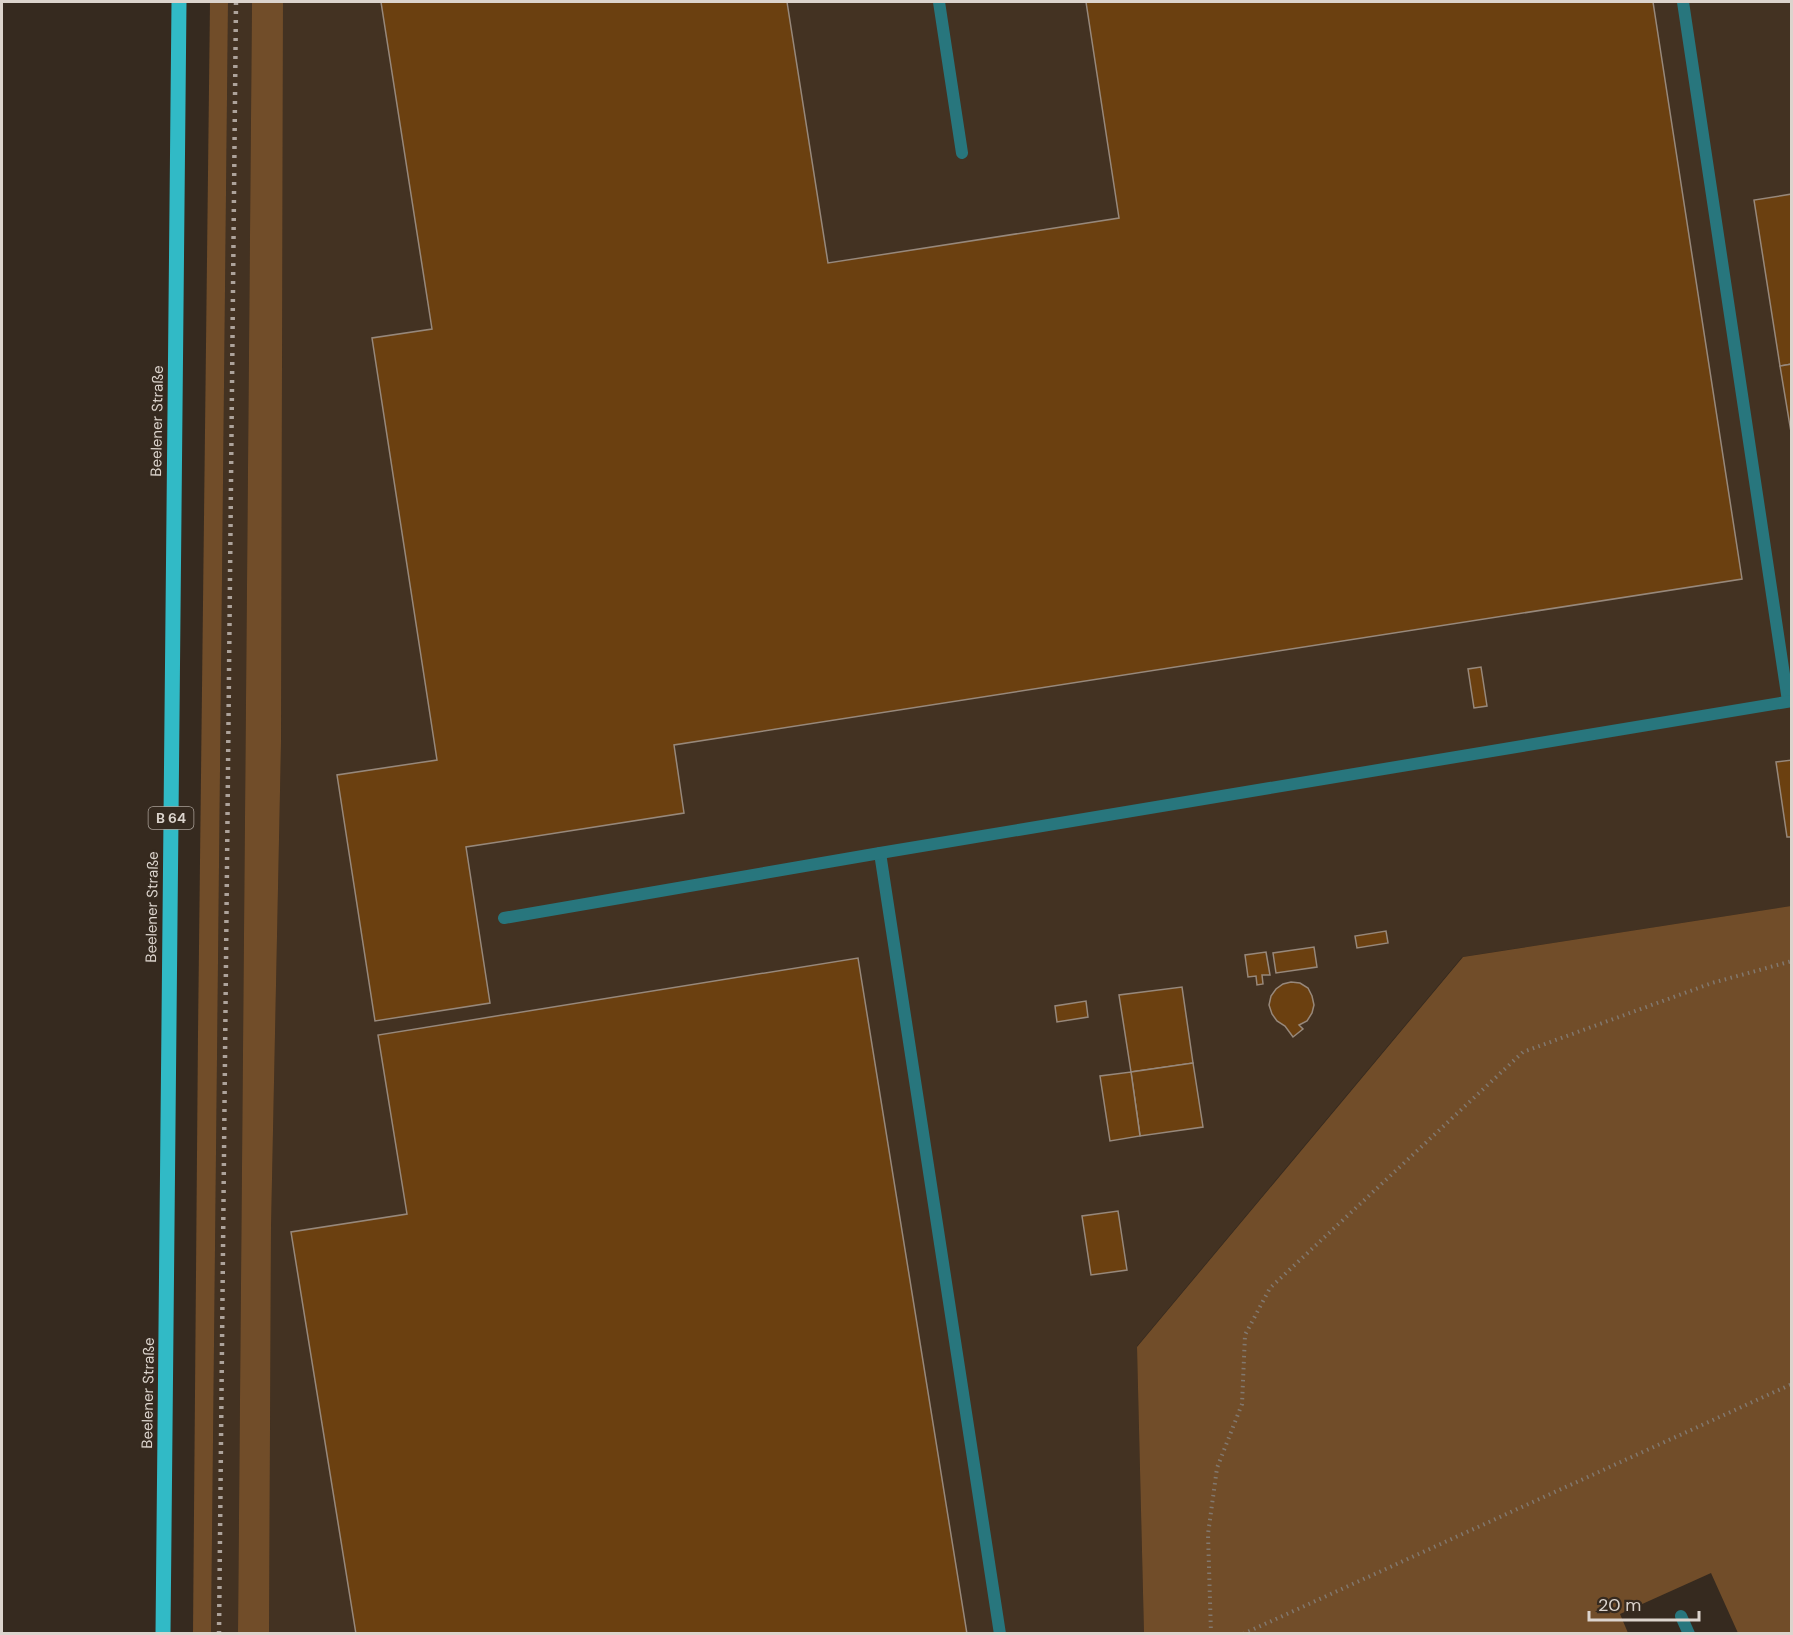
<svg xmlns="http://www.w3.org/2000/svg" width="1793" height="1635" font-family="'DM Sans',sans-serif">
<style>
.built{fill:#433222}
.green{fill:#714d29}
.building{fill:#6b4010;stroke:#97887b;stroke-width:1.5}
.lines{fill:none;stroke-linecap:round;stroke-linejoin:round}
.path{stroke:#82786e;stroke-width:4;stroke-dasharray:1.5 4.5;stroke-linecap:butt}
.lane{stroke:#28767d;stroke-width:12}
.primary{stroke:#31bac6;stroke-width:15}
.rail{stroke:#ada39b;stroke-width:4.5;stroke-dasharray:3 6;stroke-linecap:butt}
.labels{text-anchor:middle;stroke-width:4.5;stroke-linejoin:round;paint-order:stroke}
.shield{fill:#362a1f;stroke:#aaa199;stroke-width:1.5}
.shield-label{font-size:14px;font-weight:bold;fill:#dcd4cd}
.street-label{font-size:15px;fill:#dcd4cd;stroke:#362a1f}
</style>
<rect width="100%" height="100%" fill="#362a1f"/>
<g class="built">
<path d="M228,2H252L238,1633L211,1634Z"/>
<path d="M283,2H1791V906L1462,957L1137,1346L1144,1633L269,1634L271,1228L281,743Z"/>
</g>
<g class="green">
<path d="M210,2H228L211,1633L193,1634L198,1034Z"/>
<path d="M252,2H283L281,743L271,1228L269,1634L238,1633Z"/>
<path d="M1791,906V1633H1738L1711,1573L1620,1614L1628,1633H1144L1137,1347L1463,957Z"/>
</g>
<g class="building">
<path d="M381,2H787L828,263L1119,218L1086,2H1653L1742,579L674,745L684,813L466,847L490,1003L375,1021L337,775L437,760L372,338L432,329Z"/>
<path d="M1792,194V364L1780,366L1754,200Z"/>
<path d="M1792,364V438L1780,366Z"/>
<path d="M1481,667L1487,706L1474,708L1468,669Z"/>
<path d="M1792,760V837H1787L1776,762Z"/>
<path d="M1386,931L1388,943L1357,948L1355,936Z"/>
<path d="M1314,947L1317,967L1276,973L1273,953Z"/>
<path d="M1266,952L1270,975H1262L1263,984L1257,985L1256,976L1248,977L1245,955Z"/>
<path d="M858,958L967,1634H356L291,1232L407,1214L378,1035Z"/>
<path d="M1291,982L1300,983L1308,988L1312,996L1314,1005L1312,1013L1307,1021L1299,1025L1303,1029L1293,1037L1285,1026L1277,1021L1272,1014L1269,1005L1271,996L1276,989L1283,984Z"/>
<path d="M1182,987L1193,1063L1131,1072L1119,995Z"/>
<path d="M1086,1001L1088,1017L1057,1022L1055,1006Z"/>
<path d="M1193,1063L1203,1127L1140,1136L1131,1072Z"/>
<path d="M1131,1072L1140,1136L1110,1141L1100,1076Z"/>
<path d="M1118,1211L1127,1270L1091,1275L1082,1216Z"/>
</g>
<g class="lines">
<g class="path">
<path d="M1211,1634L1208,1534L1217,1468L1242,1404L1245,1335L1270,1288L1523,1052L1712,983L1792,961"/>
<path d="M1243,1634L1792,1384"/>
</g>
<g class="lane">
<path d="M939,2L962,153"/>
<path d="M1683,2L1788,701"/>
<path d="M880,853L1000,1634"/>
<path d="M504,918L880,853L1792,701"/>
<path d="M1681,1616L1689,1634"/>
</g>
<path class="primary" d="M163,1634L179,2"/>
<path class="rail" d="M219,1634L236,2"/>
</g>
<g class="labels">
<rect class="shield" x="148.5" y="807" width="45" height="22" rx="4.5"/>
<g class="shield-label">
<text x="171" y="823">B 64</text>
</g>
<g class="street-label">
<text transform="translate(157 421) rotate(-89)" y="5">Beelener Straße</text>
<text transform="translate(152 907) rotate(-89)" y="5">Beelener Straße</text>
<text transform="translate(148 1393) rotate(-89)" y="5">Beelener Straße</text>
</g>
</g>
<rect width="1793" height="1635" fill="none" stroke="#dcd4cd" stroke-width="6"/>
<path d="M1589 1611v9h110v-9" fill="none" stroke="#dcd4cd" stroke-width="3"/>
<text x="1598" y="1611" font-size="18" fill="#dcd4cd" stroke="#362a1f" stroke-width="4.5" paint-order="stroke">20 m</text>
</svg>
